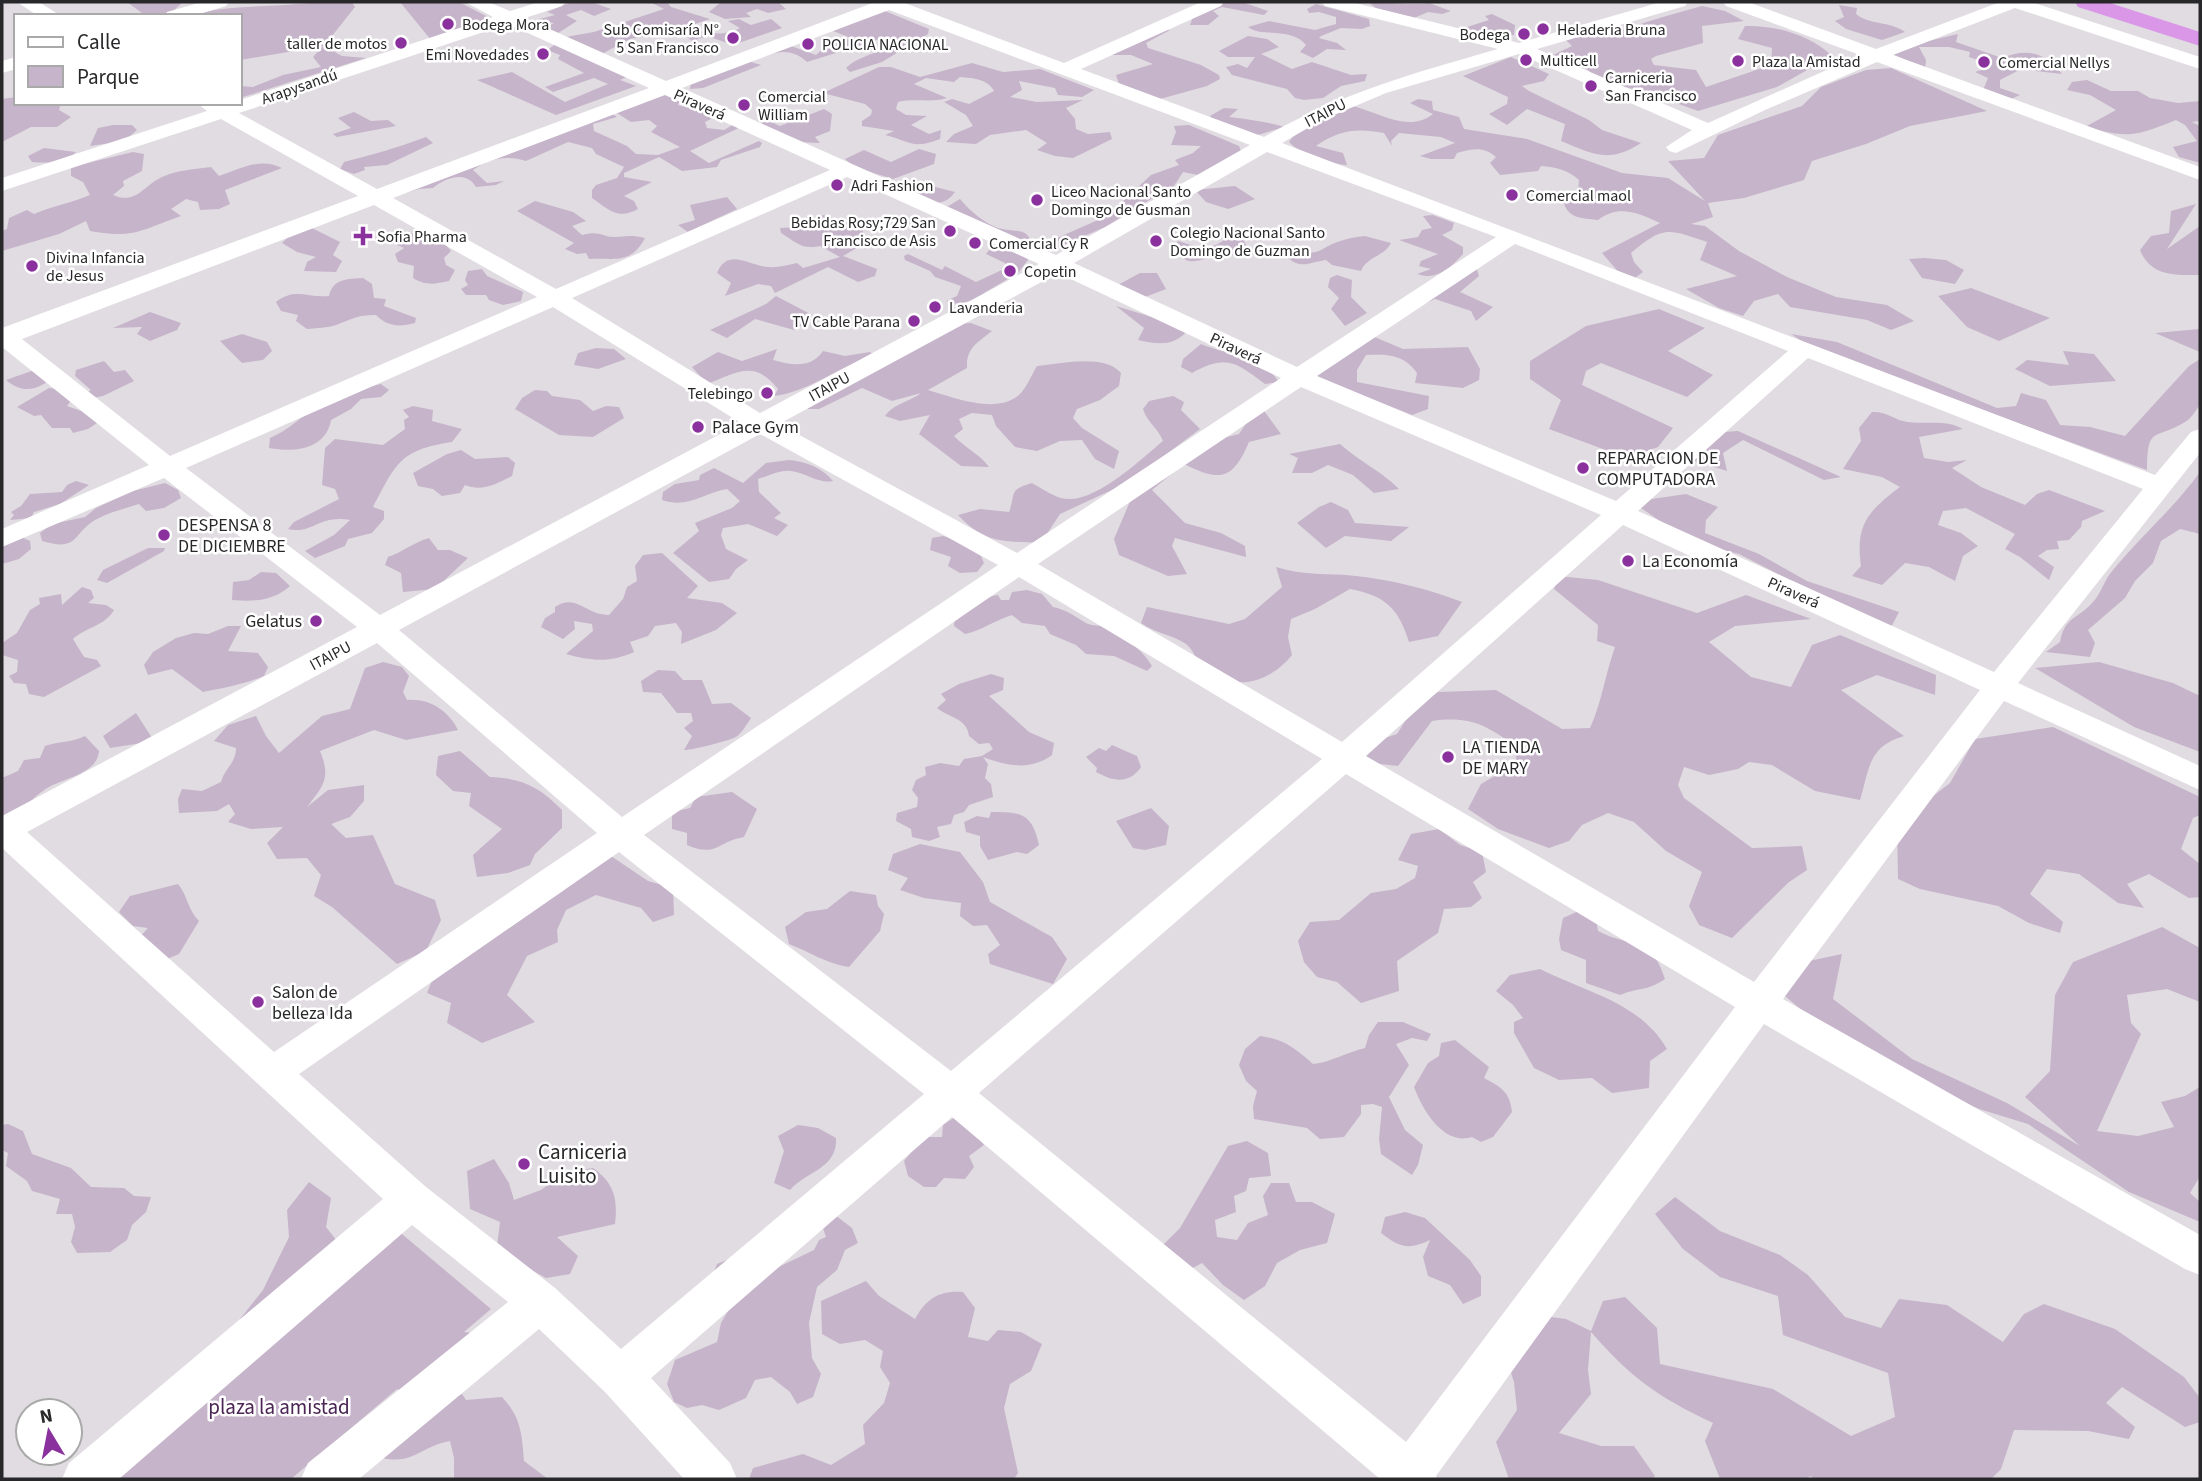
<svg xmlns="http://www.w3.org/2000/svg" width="2202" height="1481" font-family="'Source Sans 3',sans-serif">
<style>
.green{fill:#c6b4ca}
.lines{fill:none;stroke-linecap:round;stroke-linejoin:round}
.minor{fill:#fff;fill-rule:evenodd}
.trunk{fill:#da97e8;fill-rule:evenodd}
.poi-dot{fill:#8a319d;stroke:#fff;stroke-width:2.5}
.labels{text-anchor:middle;stroke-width:5;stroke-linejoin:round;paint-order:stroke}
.far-poi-label{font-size:16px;fill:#282729;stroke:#fff;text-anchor:start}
.far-street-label{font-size:16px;fill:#282729;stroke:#fff}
.poi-label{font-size:18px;fill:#282729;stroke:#fff;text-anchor:start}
.near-poi-label{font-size:21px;fill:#282729;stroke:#fff;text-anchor:start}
.near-park-label{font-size:21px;fill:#4a2452;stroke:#fff}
</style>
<rect width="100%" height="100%" fill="#e1dce2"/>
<g class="green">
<path d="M127,2H178L181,4L172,12L146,16Z"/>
<path d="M317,2H352L355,7L324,46L342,56L366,58L243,97L240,96V86L253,87L283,75L321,67L313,57L323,46L240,60V16H185C229,4 273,8 317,2Z"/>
<path d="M400,2H459L492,19L431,40Z"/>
<path d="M571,2H591L611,9L594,16L581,10L566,15L577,21L555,35L542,29L554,23L532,21L555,15L547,12Z"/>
<path d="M650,2H667L671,7L710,19L680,29L670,26L657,34L630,39L598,56L560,38L594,32L664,9Z"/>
<path d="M721,2H778L786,9L768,13L757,9L746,13L751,17L725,19L709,12Z"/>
<path d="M1221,2H1242L1268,11L1264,15L1222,7L1213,11L1219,16L1208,25H1190L1193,17Z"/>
<path d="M1368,2C1381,2 1421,6 1429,3L1451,11L1442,14L1428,12L1414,18L1376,8Z"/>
<path d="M1316,4L1369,19L1370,26L1362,29L1341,28L1321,36L1319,38L1337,43L1346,50L1327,49L1313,58L1300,52L1306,45C1291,26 1261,38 1248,27L1269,21L1315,30L1336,24V17L1319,12L1309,13L1307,9Z"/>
<path d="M1839,5L1857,8L1856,14C1869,25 1890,21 1905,32L1882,40L1846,29L1835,21L1844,17Z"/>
<path d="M1702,6L1725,11L1744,21L1702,26L1703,43L1656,56L1651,59L1654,65L1696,70L1706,87L1771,65L1772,48L1738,39L1745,26C1775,25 1810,35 1832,56L1777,87L1698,111L1643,91L1599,81L1588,70L1553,55L1572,46L1564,38C1578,35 1603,36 1613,33C1642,23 1672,14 1702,6Z"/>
<path d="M875,7L929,29L928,34L882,62L850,72L846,68C861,54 883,53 899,41L883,37L847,53L830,46L851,38L833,31Z"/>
<path d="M1492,14L1515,25L1514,35L1498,37L1464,28L1489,20L1485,16Z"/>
<path d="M739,19L751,25L771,19L782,28L733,45L707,36L692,41L680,31C706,24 711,42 740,28L728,21Z"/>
<path d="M1158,30H1170L1146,43L1148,48L1201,65L1219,75L1220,79L1207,86L1160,99L1119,84L1116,75L1153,64L1131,55H1106Z"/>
<path d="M1958,34L1956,42L2002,58C2028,48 2044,52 2062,74L2036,71L2027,66L2000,80V88L2020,95L2011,99L1983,90L1988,78L1975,72L1988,68L1984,62L1969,57L1970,52L1949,47H1919L1926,60L1925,69L1886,51Z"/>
<path d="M1248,36L1267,39L1279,47L1261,54L1292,69L1312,62L1351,75L1367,74L1365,81L1341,86L1323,98L1304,100L1295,98L1287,89L1232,75L1226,67L1238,64L1247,68L1255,57H1228L1219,51Z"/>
<path d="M780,42L816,55L825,47L839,52L807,62C788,45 772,53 751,62L761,65L703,88L690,89L691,81Z"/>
<path d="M556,44L631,75L620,80L636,86L556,115L477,80L512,72L565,102L608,84L594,78L553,92L545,87L584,73L558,59L560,55L547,50Z"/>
<path d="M1511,57L1549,74L1544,81L1522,86L1529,91L1589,120L1602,130L1641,143C1609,164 1593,154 1561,141L1565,124L1527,109L1507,125L1489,114L1507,104L1508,97L1463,76Z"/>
<path d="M972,63L1003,72L1040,69L1094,90L1082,97L1058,95L1055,88L1019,81L1022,90L1010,97L1037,102L1083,100L1066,108L1075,119L1076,129L1088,134L1110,132L1112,139L1073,158L1055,156L1037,150L1047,143L1026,130L990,135L976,144L946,142L954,134L973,126L966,115L944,102L952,99L969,104L994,91C988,79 973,78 960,77L954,82L926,78L914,84L947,98C933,103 914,98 898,102L896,109L906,115L927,116L911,125L929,134L941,130L940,139C912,150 910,141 885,135L894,131L862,126V121L871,115L872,110L865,104L823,93L879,67H891L920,77Z"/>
<path d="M1891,68L1987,111L1910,126L1866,144L1812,161L1804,180L1744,198L1708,203L1713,217L1691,224L1705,226L1739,251L1787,277L1836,297L1887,305L1914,321L1891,330L1867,320L1790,307L1778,294L1754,301L1743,316L1719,308L1686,289L1737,276L1700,260L1707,242C1668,229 1664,225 1631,253L1634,262L1643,272L1628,283L1602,253L1660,223C1638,213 1619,204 1598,220C1582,218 1567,219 1563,200L1578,193L1579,180C1568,170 1556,167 1541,166L1538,171L1500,175L1490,163L1496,157C1483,146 1473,149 1457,153L1454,159H1431L1420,156L1455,143L1441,137L1399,133L1391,141L1392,146L1384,133C1357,128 1339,130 1316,146L1343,153L1347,165C1330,164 1300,154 1289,142L1295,134L1349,105C1377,111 1408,134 1433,114L1410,103L1418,99L1432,101L1433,110L1459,117L1464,129L1527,139L1622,173L1668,178L1705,201L1668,161L1704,158L1718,135L1802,106L1821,87L1866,70Z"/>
<path d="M2087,80L2111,91H2138L2150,98L2178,103L2200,101V121L2192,122L2200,126V163L2179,157L2173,147L2197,141L2185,125L2176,120C2134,137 2129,138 2085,127L2116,110L2090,95L2067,90L2072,82Z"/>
<path d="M669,93L680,100L678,105L717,116L705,122L707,128L724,130L734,124L743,126L690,151L709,163L759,141L762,143L760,147L721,160L717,167L682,171L659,157L624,173V177L652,182L624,196L634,201L638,209C618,220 609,210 592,198V190L596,185L617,178L624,167L596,154L592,148L568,142L526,161C507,155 490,158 473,170L487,183L504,181L496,185L476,187C466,170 445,178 433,188L419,189L392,197L607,110L617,117L593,124L594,131L627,146L636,154L658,155L680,147L651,132L657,126L649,120L631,122L612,110Z"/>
<path d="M16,97V103H61L59,110L71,117L57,127H31L2,142V99Z"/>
<path d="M1224,108L1238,109L1229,117C1240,118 1275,123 1284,127L1251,137L1211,118L1210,116Z"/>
<path d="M824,109L832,114L830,131L815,137L820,143L797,142L756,122L762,118L780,126Z"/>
<path d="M354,112L371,121L388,120L396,126L337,137L333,134L351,128L338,118Z"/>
<path d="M113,125H132L137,130L124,141L90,146L98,128Z"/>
<path d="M1189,125L1239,146L1241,151L1198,175L1183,172L1170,192L1151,199L1105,227L1050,251L1048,242L1107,216L1151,175L1179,165L1175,160L1193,153L1201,146L1171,145L1176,132L1174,126Z"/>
<path d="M426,137L433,143L387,165L364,167L365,170L354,174L340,169L344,162C372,155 399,147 426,137Z"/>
<path d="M44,148L76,152C64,164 48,163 32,162L28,156Z"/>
<path d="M919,149L936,154L934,164L893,179L854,167L845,159L864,150L891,162Z"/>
<path d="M133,152L144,154L142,171L123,181L124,186L113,195C136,205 143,186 162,177C177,170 195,169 211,167L219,176C241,169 259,157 282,168L225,190L230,204L219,209L200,210L198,202L186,199L171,209L181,216C141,230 134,239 90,231L86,221L59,234L2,251V231L7,229L9,218L27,210L34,214C53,206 71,203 90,195L83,182L71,176V167Z"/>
<path d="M916,182L955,192C940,213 917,199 897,192L904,185Z"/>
<path d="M1235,186L1255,199L1228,209L1206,202L1195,190Z"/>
<path d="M727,197L737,209L688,232L678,225L695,220L690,205Z"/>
<path d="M960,199C969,210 987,226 1002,229C1026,233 1023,227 1038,250L945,208Z"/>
<path d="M535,201L573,212L586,221L572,226L582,235C602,230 602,238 616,237C630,236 632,235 645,238C630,266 613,257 589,259L586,253L577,254L565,249L574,243L517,211Z"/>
<path d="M2196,204L2167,249L2200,226V275C2175,275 2151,277 2140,250L2151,236L2169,233L2171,211Z"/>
<path d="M822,215C837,217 846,225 862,225L865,243L843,256L877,269L875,276L858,282L828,267L775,293L771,286L758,284L725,296L731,283L717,273C728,247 749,266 768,267C778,268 787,265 797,263L803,268L840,257L820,246C801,250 796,242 781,233L780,228L819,226Z"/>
<path d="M1433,215L1454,223L1452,230L1442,235L1463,247V254C1450,268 1437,281 1417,274L1431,269L1419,266L1421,261L1438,254L1399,240L1418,237L1422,230L1432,228L1423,216Z"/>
<path d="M312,228L340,242L333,255L342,261L336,272L304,271L307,262L316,257L297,252L282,243L291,234Z"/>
<path d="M411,233L446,245L451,251L444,258L446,265L455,270L449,281C435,284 426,286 413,278L414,266L398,262L395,254L404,248L397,245L400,236Z"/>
<path d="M1229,235L1241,237L1253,255C1240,255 1225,255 1213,257C1194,261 1189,267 1173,249L1178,241C1198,247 1213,253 1229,235Z"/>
<path d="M1365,236L1391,243C1384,257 1367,256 1361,271L1332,265L1326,260C1310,262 1301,270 1287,257C1298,249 1311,256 1321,250C1336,241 1347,238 1365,236Z"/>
<path d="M1001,248L1025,256L1028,260L1018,273L984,293L982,298L958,304L946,301L957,296L961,286L935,277L930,271L905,260L904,256L908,254L942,270L945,266L976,282L1006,268L1005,263L986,254L990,249Z"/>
<path d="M1924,258L1946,260L1964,270L1955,284L1922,278L1909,259Z"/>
<path d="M1476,266L1479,276L1460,292L1493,307L1476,321L1471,311L1435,299L1412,309Z"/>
<path d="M482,269L487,276L523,292L521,301L503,305L489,300L486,295H466L461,289L468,285L465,280L468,271Z"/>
<path d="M1140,273H1157L1166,289L1140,299L1116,286Z"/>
<path d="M1337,275L1352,280L1351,297L1367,313L1345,326L1331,309L1339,298L1328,287L1330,278Z"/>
<path d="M363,278L372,284L374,298L386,299L384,306L416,318L415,323C399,327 388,327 376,315C356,315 353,319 336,325C328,328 316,328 307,329L296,321L298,315L281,311L276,302C295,287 307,298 329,296C333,278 348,279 363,278Z"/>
<path d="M1971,288L2050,318L1999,341L1967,327L1938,296Z"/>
<path d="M776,296L816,317L794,330L755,319L727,338L710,330L766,304Z"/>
<path d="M1116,306L1171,323L1186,332C1173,347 1156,344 1138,340L1144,328Z"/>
<path d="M1659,309L1705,328L1668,351L1713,375L1687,397L1601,363L1586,371L1582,385L1673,428L1658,447L1627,458L1549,429L1561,400L1530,379V361L1586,326Z"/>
<path d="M150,312L181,323L177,330L150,341L137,334L142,327L113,328Z"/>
<path d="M971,323L992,331C977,343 966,348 967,368L928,390C952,397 997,415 1019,395C1026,389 1032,374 1037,366C1060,364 1104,353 1121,373L1119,386L1100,400L1077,409L1073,418L1082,428L1119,451L1114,469L1095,459L1082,440L1060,441L1037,451L1015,447L996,426L992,415L972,413L959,419L963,429L954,436C965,448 980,454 989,467L961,466L919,434L930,415L900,421L885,416C894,403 910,402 921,393L892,401L862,388L819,409H807L950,324Z"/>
<path d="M2200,329V352L2155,333Z"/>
<path d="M242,334L267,342L272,351L263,360L242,363L220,341Z"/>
<path d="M1791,334L1837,342L1997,408L2016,406L2021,393L2046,400L2060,425L2090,427L2125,436L2189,366L2200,359V405C2196,410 2191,419 2185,422C2153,441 2148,425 2147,470L1814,349Z"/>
<path d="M1370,335L1403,349L1468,347L1480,369L1479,380L1463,388L1415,383L1417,373C1404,354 1387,354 1366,355L1357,370V382L1429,396L1428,409L1412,415L1315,376Z"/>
<path d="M1201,344C1227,355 1262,356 1279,382L1265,384C1235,362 1227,354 1192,373L1181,367L1183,359Z"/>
<path d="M596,348L614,349L626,359L598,369L574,365L578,353Z"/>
<path d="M777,349L773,360C791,365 811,369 823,351L845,356L870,352L875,356C839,365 810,392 774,396L778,389C754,358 735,374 707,384L692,367L718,352L742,361Z"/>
<path d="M2063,351L2094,354L2116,381L2050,386L2015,369L2027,360L2069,365Z"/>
<path d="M104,361L114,372L125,370L134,381L103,396L87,399L84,395L91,390L75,376L76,370Z"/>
<path d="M40,368L50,380C35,391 21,393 6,380Z"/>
<path d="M381,384L389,390L381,397L361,399L351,409L331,420C326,449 295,453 269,448L270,438C288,430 293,423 307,414C329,400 356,389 381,384Z"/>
<path d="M49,388L67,390L73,398L67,406L81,411L97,423L88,429L73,433L70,428H52L41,415L34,416L17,407Z"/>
<path d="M535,390L547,391L552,396L580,400L593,411L606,406L619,407L624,418L593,437L559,435L515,409L522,398Z"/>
<path d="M1173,396L1184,402L1181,410L1200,429L1129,482L1060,514L1041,543C1004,541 985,544 958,515L980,509L1009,512C1016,493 1008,490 1032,483C1041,488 1051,495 1061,498C1092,507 1141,459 1163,441C1158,428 1147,422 1143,409L1149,401Z"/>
<path d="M1259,404L1281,434L1249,442C1232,482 1219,481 1184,464L1152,490L1185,523L1221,533L1245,546L1246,557L1175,538L1172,546L1187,574L1168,576L1119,555L1114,539L1134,492L1199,444L1239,434Z"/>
<path d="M413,406L433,410L432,421L462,429L452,442C399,450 396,464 373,507L384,511V519L372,533L348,539L345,546L315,558L305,551L334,535L350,520C319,514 312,535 288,529L294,522L339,499L335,489L322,485L325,448L335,439L383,445L405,429L404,420L409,417L403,410Z"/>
<path d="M1872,412C1885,411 1892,418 1903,421C1924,426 1943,418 1963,429L1919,437L1924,458L1948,462L1967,460L1952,468L1981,487L2025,505L2037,494L2049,490L2105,511L2082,521L2081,527L2069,540L2057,541L2059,549L2047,550L2038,556L2054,567L2049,580L2020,557L2005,549L2015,534L1966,508L1943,511L1938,525L1961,533L1978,546L1963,556L1955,581L1929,567L1905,563L1882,585L1852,576L1861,566C1855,525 1868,511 1900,487L1882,477L1843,469L1861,441L1859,428Z"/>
<path d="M1738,431L1841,477L1824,480L1743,440L1723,453L1727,471L1688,459L1723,432Z"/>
<path d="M1340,444C1359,461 1381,471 1399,489L1374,493L1353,475L1328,465L1312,473H1292L1298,458L1289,454Z"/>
<path d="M461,450L475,459L508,457L515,463L512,476C496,484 482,492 465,485L460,493L442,496L433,489L418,486L413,473L447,454Z"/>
<path d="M789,460C805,461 823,468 833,481C818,484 807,473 791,471C781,469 768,476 758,479L759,492L781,513L774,518L788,525L777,536L748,524L723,528L721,535L726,549L748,560L736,569L729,579L709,582L673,553L699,531L695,523L732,508L740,501L727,489C703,493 688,509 662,500L663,492L675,484L699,480L700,475L714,468L743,483L766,463Z"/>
<path d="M2200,472V534L2180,529L2161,541L2153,563L2135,581L2125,598L2088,630L2095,643L2090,657L2046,652L2060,642C2065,616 2077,620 2093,602C2101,594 2104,580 2113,570C2141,536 2174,508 2200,472Z"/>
<path d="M76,481L89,485L60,504L34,512L31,518L10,520L14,515L11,512L21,506L30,494L62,492L67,485Z"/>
<path d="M165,483L178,490L181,498L164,508L146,511L139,504C124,509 109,512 95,520C72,534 79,552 42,541L40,533L52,524L85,517L96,508L133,491Z"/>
<path d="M1686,494L1718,507L1706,520L1705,533L1759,554L1807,581L1899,612L1889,631L1739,554L1691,542L1632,502Z"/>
<path d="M1331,502L1348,510L1355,523L1409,527L1391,541L1345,536L1326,548L1297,523L1319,507Z"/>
<path d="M943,536C958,539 967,549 981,556L984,563L977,572L960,573L948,566L951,557L930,550L932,538Z"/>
<path d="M21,537L30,541L31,549L19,559L2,564V542Z"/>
<path d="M429,538L438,550H450L468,558L435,589L403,592L401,573L385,565L388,557C403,552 412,543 429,538Z"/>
<path d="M148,548H165L164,551L107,583L97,580L103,570Z"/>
<path d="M662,553L698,586L687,598L722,603L737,613L716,630L681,644L682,632L676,623L655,626L648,636L630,642L634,652C610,663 591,661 566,654L593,631L592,624L574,621L575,629L563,639L541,627L545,618L555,612V607C577,593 585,615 609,615L623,599L627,587L637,581L635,566L643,555Z"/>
<path d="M1276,567C1303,576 1329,573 1356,576C1393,580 1428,589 1462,602L1438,636L1409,642C1398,607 1385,596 1350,589L1315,609L1291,619L1288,637L1292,655C1270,683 1231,694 1202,666C1196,660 1193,649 1186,644C1173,635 1155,633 1141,623L1147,607L1229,624L1245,619L1282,587Z"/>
<path d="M261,572L276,573L290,586C273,601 254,602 232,600L233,582L249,580Z"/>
<path d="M1558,576L1598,580L1697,613L1746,595L1811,619L1735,626L1709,642L1751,677L1791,687L1812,645L1840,635L1936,675L1935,695L1877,675L1841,690L1904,736C1868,747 1870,767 1860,800L1815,791L1772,765L1749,762L1738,769L1709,775L1684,767L1678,785L1684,798L1752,848L1802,846L1807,870L1789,882L1732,938L1699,925L1689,906L1702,872L1666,851L1634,822L1608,813L1582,825L1569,841L1549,848L1498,829L1468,809L1481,784L1517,763L1514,745C1484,724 1469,716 1432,721L1398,766L1354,761L1379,740L1397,734L1412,710L1438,692L1496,690L1562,729L1590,728C1602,701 1605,675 1615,647L1597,641L1598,625L1554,589Z"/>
<path d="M82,587L91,590L94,598L88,603L106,605L114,610C105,626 86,627 73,639L84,657L97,660L101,666L44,697L29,694L26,684L14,683L9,676L17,672L18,660L2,655V643L17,633L30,610L40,604L39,598L61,594L62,605Z"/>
<path d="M1027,590L1042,594L1053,607C1068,610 1075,617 1088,624C1093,626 1099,625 1104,627C1122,634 1143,650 1152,666L1147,671L1114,656L1086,654L1076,645L1050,634L1045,626L1022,623L1012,615C995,620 981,631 965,634L954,626L955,614C973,612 980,597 998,595L1001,600H1009L1012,592Z"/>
<path d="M228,626H241L228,651L258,653L268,667L264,676C245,684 224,688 203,692L172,669L148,675L144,665L153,652L176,638L194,633L208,634Z"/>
<path d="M383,662L402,667L409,676L403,692L407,700C429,698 448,710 458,730L406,740L374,730L320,751C331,778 324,785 307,807L328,790L364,785V801L350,817L331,824L346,838L373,835L395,884L435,900L441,920L426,951L397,964L332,907L314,896L321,875L307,858L277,859L267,843L283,827L251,829L228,822L235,814L229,804L217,811L179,813L178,799L182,789L202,791L221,782C225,768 236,763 236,748L214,741L228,725L256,716L266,736L279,753L322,716L350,709L365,668Z"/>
<path d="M2099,662L2173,683L2200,696V752L2134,727L2035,668Z"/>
<path d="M658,670L675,671L683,680H702L712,704L731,703L751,718C747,724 741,734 736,737C728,741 693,750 684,750L692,736L684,728L693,721L691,713H677L661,693L643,692L641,681Z"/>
<path d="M991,674L1004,678L1003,690L989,696L1029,732L1054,743L1052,755C1030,771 1007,766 983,757L988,764L985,778L991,784L993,797L969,805L964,812L954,815L951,824L937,827L940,837L929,841L912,837L911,829L896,821L897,813L917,807L918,798L912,790L916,780L926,775L925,767L940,763L959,766L964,759L982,756L993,749L989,743L979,744L969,736C967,718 949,718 937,708L946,700L941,694L959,684Z"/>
<path d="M136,713L154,741L110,748L103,736Z"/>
<path d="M2053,727L2200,797V815L2193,818L2181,849L2200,864V897L2189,898L2149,874L2127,884L2144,908L2118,903L2079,874L2047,869L2030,894L2063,922L2060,933L2029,923L1998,906L1920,889L1898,879L1897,824L1950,783L1975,739Z"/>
<path d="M85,736L99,751C97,776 59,778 43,791C24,804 29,811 2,816V778L18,771L24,760L40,758L45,746C59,741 71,743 85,736Z"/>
<path d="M1112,745L1137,756L1141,767C1129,785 1112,781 1096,772L1097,768L1086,757L1099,748L1106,751Z"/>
<path d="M460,751L490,777C522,778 540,787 562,810V828L535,854L530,865L508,873L477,877L473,855L502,829L469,806L471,793L453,791L436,775L438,756Z"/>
<path d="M732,792L757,809L744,837C718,841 717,858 687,845V833L672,829V812L690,808L696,797Z"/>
<path d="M1151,808L1169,826L1166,845L1145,850L1133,848L1116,821Z"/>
<path d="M991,812C1021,812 1032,813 1039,845L1027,854L1017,852L988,860L980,846V836L966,832L964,822L977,816L989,818Z"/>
<path d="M1439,829L1460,845L1482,852L1486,872L1473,882L1482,898L1471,907L1444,909L1438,933L1397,961L1399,991L1361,1003L1337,982L1317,977L1304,962L1298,941L1310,922L1339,920L1371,893L1396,889L1415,878L1418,866L1398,860L1411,834Z"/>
<path d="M920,844L960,852L983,882L990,902L1052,937L1067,959L1053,984L990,964L988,954L1000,945L987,925L973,926L960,916L961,903L924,898L900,890L908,878L888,870L893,854Z"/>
<path d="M611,856L648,881L673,888L674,915L653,922L641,908L596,895L566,910L557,930L558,942L527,956L507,995L535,1022L482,1043L447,1023L451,1003L427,993L435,973Z"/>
<path d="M178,884C188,896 187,909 199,921L179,954L151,966L135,942L148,928L133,926L119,912L130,896Z"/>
<path d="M850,891L876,895L878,906L884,914L880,931L849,967C827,964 810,952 789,944L785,927L806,912L827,909Z"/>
<path d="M1581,910L1596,919L1598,931C1632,949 1651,934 1665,979C1646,992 1639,987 1620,995L1586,983V960L1561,950L1559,939L1563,918Z"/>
<path d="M2162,927L2200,948V1002L2167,989L2127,995L2131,1023L2141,1034L2097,1131L2138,1136L2174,1127L2161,1102L2185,1096L2200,1087V1176L2190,1193L2200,1202V1222L2129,1192L2028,1124L1979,1109L1921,1083L1811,1018L1785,996L1809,961L1842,954L1833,999L1912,1059L2007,1103L2080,1146L2025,1097L2050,1071L2055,995L2073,962Z"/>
<path d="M1540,969C1585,992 1640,1002 1667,1049L1650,1061L1649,1088L1612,1093L1592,1078L1559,1080L1534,1068L1514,1033V1022L1523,1018L1513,1005L1496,991L1510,975Z"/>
<path d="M1378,1022H1403L1431,1034L1427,1041L1412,1038L1396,1044L1409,1065L1389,1097L1405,1130L1423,1145L1418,1165L1412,1175L1381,1154L1379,1139L1382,1107L1373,1104L1361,1105V1114L1344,1137L1320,1139L1307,1128L1254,1119L1253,1106L1257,1091L1246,1081L1239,1065L1245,1049L1260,1036C1284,1039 1296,1049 1313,1064C1332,1062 1347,1052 1365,1048L1369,1035Z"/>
<path d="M1455,1040L1489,1067L1484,1078C1501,1087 1510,1092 1512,1112L1493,1137L1481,1142L1472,1137C1444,1146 1423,1111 1414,1087L1428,1063L1439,1056L1441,1043Z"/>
<path d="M955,1117L970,1125L984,1145L969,1156L974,1167L965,1179L944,1178L936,1187H924L908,1176L904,1161L924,1137H942L943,1125Z"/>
<path d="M8,1124L23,1131L32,1154L71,1168L91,1187L124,1188L134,1196L151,1197L146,1212L132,1225L127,1240L110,1252L77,1253L71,1242L75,1227L72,1214H56L60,1199L32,1191L27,1181L6,1166L8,1153L2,1150V1125Z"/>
<path d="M798,1125L818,1128L836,1138C838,1168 807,1171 790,1190L774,1183L784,1151L778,1136Z"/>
<path d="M1247,1141L1268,1153L1271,1176L1249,1178L1246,1191L1234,1196L1236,1212L1215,1220L1217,1237L1237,1240L1248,1223L1268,1215L1263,1196L1271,1183H1289L1296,1202H1312L1335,1214L1327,1243L1300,1250L1277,1263L1265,1286L1244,1300L1223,1285L1202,1263L1187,1271L1159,1249L1180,1228L1228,1146Z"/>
<path d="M494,1159L509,1183L514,1200L541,1190L564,1173L593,1168C614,1183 618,1198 615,1224L557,1237L578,1256L570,1274L546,1278L526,1267L494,1270L500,1222L470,1209L467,1171Z"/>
<path d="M309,1182L331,1198L326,1227L344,1250L396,1229L491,1309L464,1332L482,1334L444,1402L462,1394L466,1400L502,1397C521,1417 522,1434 524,1461L548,1479H454V1458L450,1441C421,1446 414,1465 382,1458L413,1397L397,1389L291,1479H93L249,1350L244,1348L240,1319L263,1290L289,1237L287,1210Z"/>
<path d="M1675,1197L1720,1231L1780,1255L1808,1275L1845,1317L1881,1328L1899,1299L1947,1305L2003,1342L2024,1314L2044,1304L2115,1329L2184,1377L2200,1398V1422L2185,1427L2122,1387L2106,1403L2135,1427L2129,1439L2088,1431L2014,1430L2001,1469L1991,1479H1813L1811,1476L1804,1479H1720L1705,1441L1713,1423C1658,1397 1631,1378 1591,1332L1588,1370L1591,1394L1559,1433L1601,1446H1634L1655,1476L1652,1479H1509L1496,1442L1517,1410L1514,1382L1503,1348L1528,1314L1566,1319L1591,1331L1603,1301L1625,1297L1657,1328L1660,1364L1773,1389L1851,1436L1895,1417L1888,1373L1783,1335L1778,1296L1720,1277L1683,1249L1655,1214Z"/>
<path d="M831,1212L852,1228L858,1243L845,1250L837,1270L817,1287L809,1323L812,1358L821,1374L813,1397L797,1404L790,1392L771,1377L755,1380L746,1398L719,1410L702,1405L687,1408L674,1402L667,1384L675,1360L717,1342L721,1323L734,1301L708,1287L717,1264L739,1255L772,1270L814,1250L819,1240L826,1237L821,1222Z"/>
<path d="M1405,1212L1425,1218L1470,1260L1481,1276V1296L1463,1304L1450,1285L1428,1276L1423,1257L1430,1240C1409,1250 1400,1248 1381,1233L1385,1217Z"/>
<path d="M866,1281L879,1296L915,1319C926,1299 939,1290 963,1292L975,1308L968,1337L988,1341L998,1330L1021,1332L1042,1344L1031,1371L1010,1384L1004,1408L1018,1473L1014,1479H749L753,1468L803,1454L831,1465L865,1444L863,1425L884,1403L890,1383L880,1367L883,1351L865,1340L840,1344L822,1334L821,1301Z"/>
</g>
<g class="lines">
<g class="minor">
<path d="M17,2H39L61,16H38Z"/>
<path d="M202,2H229L226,6L193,16H164L167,12Z"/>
<path d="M465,2H488L510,11L539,2H565L562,6L525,18L666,81L875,2H902L1064,63L1201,2H1224L1221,6L1081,69L1264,137C1341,93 1414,73 1498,49L1325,6L1322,2H1351L1519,43L1661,2H1688L1685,6L1537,49L1708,123L1860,55L1726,6L1723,2H1748L1876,49L2000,2H2031L2200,57V69L2015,8L1893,55L2200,167V180L1877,62L1765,110L1676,153L1669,151L1666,147L1692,130L1519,54L1386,93L1320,121L1282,143L2155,475L2191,432L2200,429V453L2018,683L2200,766V790L2004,701L1783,999L2200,1235V1275L2185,1269L1764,1024L1436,1476L1438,1479H1380L952,1117L651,1378L730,1463L737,1479H684L605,1392L539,1329L359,1479H301L308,1463L508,1302L412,1225L119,1479H62L69,1463L383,1199L2,848V816L357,627L164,478L2,547V529L149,465L2,347V328L358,196L221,119L2,191V178L207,111L197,103H240V100L493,17ZM889,10L1250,145L1056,255L682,88ZM508,24L649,88L377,189L239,113ZM665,95L830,170L556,289L393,198ZM1267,152L1496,237L1297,367L1074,263ZM847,177L1039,264L760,413L572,298ZM374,205L537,297L170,456L22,339ZM1515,244L1788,351L1616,501L1317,376ZM1058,273L1281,378L1017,553L779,424ZM553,307L741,423L380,615L186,468ZM1808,358L2143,489L1994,672L1638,511ZM1301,387L1601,515L1342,742L1038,564ZM760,434L998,565L622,817L399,630ZM1623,525L1980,690L1754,982L1366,756ZM1019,577L1322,759L951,1071L644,835ZM377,643L597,833L274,1052L27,832ZM1346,774L1735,1007L1406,1442L979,1093ZM619,852L924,1094L621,1349L555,1288L426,1187L299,1074Z"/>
<path d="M16,57V69L2,73V61Z"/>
</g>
<path class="trunk" d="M2075,2H2107L2200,32V46L2078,7Z"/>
</g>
<g class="poi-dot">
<circle cx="448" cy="24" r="7"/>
<circle cx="1543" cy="29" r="7"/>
<circle cx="1524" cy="34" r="7"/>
<circle cx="733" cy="38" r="7"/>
<circle cx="401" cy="43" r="7"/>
<circle cx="808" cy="44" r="7"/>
<circle cx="543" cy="54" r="7"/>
<circle cx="1526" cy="60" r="7"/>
<circle cx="1738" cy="61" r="7"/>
<circle cx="1984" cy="62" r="7"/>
<circle cx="1591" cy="86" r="7"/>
<circle cx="744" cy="105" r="7"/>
<circle cx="837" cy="185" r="7"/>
<circle cx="1512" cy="195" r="7"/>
<circle cx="1037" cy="200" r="7"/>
<circle cx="950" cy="231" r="7"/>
<path d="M359.5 225.5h7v7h7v7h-7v7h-7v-7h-7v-7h7z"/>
<circle cx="1156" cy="241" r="7"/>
<circle cx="975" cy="243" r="7"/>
<circle cx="32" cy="266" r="7"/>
<circle cx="1010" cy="271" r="7"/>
<circle cx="935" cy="307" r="7"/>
<circle cx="914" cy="321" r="7"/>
<circle cx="767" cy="393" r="7"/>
<circle cx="698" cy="427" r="7"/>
<circle cx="1583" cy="468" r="7"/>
<circle cx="164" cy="535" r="7"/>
<circle cx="1628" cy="561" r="7"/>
<circle cx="316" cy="621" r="7"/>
<circle cx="1448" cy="757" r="7"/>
<circle cx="258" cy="1002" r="7"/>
<circle cx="524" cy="1164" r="7"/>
</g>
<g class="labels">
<g class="far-poi-label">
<text x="462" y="30">Bodega Mora</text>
<text x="719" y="35" text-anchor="end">Sub Comisaría N°<tspan x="719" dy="18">5 San Francisco</tspan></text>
<text x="1557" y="35">Heladeria Bruna</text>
<text x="1510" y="40" text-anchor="end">Bodega</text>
<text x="387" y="49" text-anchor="end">taller de motos</text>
<text x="822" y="50">POLICIA NACIONAL</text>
<text x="529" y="60" text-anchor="end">Emi Novedades</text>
<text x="1540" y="66">Multicell</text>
<text x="1752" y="67">Plaza la Amistad</text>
<text x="1998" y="68">Comercial Nellys</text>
<text x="1605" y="83">Carniceria<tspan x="1605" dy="18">San Francisco</tspan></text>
<text x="758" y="102">Comercial<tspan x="758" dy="18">William</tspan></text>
<text x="851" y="191">Adri Fashion</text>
<text x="1051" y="197">Liceo Nacional Santo<tspan x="1051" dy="18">Domingo de Gusman</tspan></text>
<text x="1526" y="201">Comercial maol</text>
<text x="936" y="228" text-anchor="end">Bebidas Rosy;729 San<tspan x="936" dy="18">Francisco de Asis</tspan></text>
<text x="1170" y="238">Colegio Nacional Santo<tspan x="1170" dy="18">Domingo de Guzman</tspan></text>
<text x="377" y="242">Sofia Pharma</text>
<text x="989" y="249">Comercial Cy R</text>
<text x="46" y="263">Divina Infancia<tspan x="46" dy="18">de Jesus</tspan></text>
<text x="1024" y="277">Copetin</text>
<text x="949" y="313">Lavanderia</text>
<text x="900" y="327" text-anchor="end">TV Cable Parana</text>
<text x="753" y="399" text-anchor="end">Telebingo</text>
</g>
<g class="far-street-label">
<text transform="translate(299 86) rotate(-19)" y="6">Arapysandú</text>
<text transform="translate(700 104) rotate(24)" y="6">Piraverá</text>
<text transform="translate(1325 112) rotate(-27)" y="6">ITAIPU</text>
<text transform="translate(1236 348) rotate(25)" y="6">Piraverá</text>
<text transform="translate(829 386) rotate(-29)" y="6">ITAIPU</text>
<text transform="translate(1794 592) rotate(24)" y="6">Piraverá</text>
<text transform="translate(330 655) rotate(-28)" y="6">ITAIPU</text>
</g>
<g class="poi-label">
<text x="712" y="433">Palace Gym</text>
<text x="1597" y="464">REPARACION DE<tspan x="1597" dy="21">COMPUTADORA</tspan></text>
<text x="178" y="531">DESPENSA 8<tspan x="178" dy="21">DE DICIEMBRE</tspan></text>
<text x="1642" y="567">La Economía</text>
<text x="302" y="627" text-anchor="end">Gelatus</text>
<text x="1462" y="753">LA TIENDA<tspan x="1462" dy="21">DE MARY</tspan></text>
<text x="272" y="998">Salon de<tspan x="272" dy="21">belleza Ida</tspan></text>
</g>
<g class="near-poi-label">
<text x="538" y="1159">Carniceria<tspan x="538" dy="24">Luisito</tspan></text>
</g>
<g class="near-park-label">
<text x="279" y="1414">plaza la amistad</text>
</g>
</g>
<rect width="2202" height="1481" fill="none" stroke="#282729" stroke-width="7"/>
<rect x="14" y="14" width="228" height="91" fill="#ffffff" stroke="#a9a9a9" stroke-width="2"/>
<rect x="28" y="37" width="35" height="10" fill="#ffffff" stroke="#a9a9a9" stroke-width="2"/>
<text x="77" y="49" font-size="21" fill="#282729">Calle</text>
<rect x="28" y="66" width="35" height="21" fill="#c6b4ca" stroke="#a9a9a9" stroke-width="2"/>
<text x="77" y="84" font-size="21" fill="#282729">Parque</text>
<g transform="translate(49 1432) rotate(350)"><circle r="33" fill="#ffffff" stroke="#a9a9a9" stroke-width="2"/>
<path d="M0-5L12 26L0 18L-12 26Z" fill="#8a319d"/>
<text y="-10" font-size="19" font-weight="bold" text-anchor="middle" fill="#282729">N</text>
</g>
</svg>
